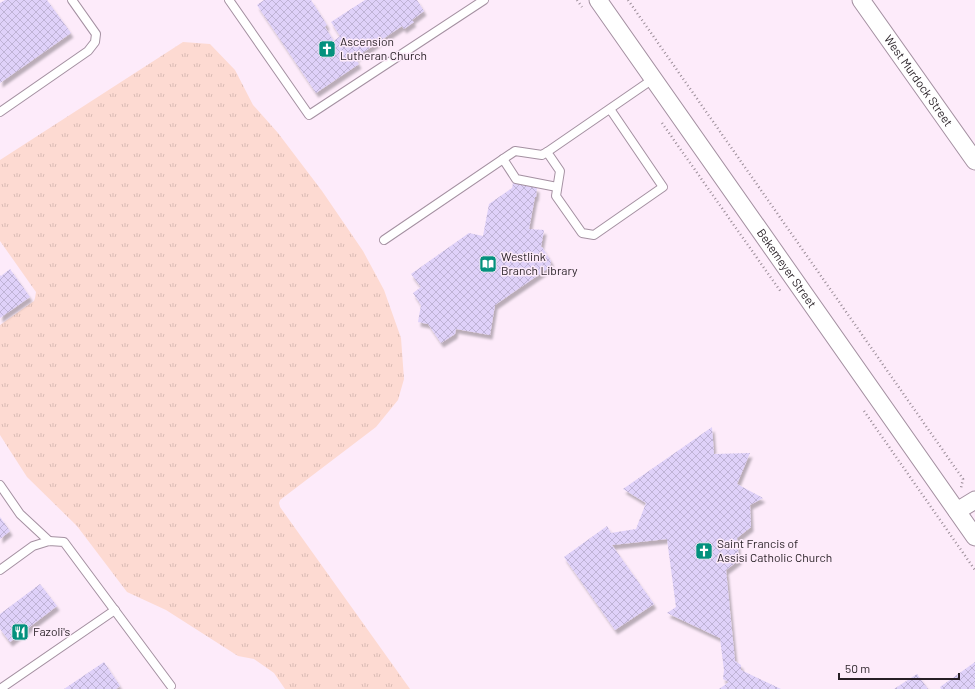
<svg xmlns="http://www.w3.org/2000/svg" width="975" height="689" font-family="Barlow,sans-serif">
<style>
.grass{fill:url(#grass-tufts)}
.building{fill:url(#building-cross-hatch);filter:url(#shadow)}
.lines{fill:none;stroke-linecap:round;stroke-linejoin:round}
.service-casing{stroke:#a490a1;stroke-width:10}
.minor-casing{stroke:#a490a1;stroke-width:19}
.path{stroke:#9b8d98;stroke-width:2.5;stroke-dasharray:1 3;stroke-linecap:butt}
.service{stroke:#fff;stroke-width:8}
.minor{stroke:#fff;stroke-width:17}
.labels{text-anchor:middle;stroke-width:3;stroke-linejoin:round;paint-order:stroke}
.poi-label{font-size:12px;fill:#271f25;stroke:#fdebfa;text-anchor:start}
.street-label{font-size:12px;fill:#271f25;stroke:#fdebfa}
</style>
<defs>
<pattern id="grass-tufts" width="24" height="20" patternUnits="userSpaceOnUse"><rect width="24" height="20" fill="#fddad2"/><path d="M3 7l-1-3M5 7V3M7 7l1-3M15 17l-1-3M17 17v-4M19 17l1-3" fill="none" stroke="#d9bbb4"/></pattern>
<pattern id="building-cross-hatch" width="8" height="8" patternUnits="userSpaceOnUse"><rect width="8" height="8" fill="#dfd1f9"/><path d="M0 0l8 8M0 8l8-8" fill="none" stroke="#bfb3d5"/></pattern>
<filter id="shadow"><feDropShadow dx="2.5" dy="4.5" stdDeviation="1" flood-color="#0004"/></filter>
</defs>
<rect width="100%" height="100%" fill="#fdebfa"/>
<path class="grass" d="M183,42L210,44L235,70L253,105L278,133L322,191L363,251L384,290L401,338L404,379L398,400L376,427L280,500L279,503L280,507L410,689H285L274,673L254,659L238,656L166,610L127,592L77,526L27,477L0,435V325L34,301L35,298L36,292L0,241V160Z"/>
<g class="building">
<path d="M5,0H47L71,33L0,83V3Z"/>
<path d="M264,0H311L327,25L325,27L334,41L340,36L331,22L365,0H417L424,11L412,20L414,22L404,29L402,26L355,58L359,64L316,93L257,5Z"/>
<path d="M513,183L537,188L536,197H535L529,229L544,230L541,247H542L551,261L550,267L495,305L490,335L456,329L455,334L441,343L428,324L418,322L421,305L413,293L421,287L411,274L469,233L483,236L489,204L512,188Z"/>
<path d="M10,269L30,297L0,318V275L1,276Z"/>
<path d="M712,427L714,454L750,453L737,484L763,498L750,505L751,527L737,538L739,560L726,570L735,661L741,665V670L781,689H719L729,682L723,679L724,670L720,638L667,613L676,607L667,539L612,545L654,604L615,630L564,557L607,526L611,533L636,529L646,503L623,489Z"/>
<path d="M0,517L10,531L0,539Z"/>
<path d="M40,584L57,606L10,642L0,629V614Z"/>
<path d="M104,662L120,686L116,689H64Z"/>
<path d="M975,662V689H941L940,687Z"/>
<path d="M917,674L928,689H894Z"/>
</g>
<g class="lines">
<defs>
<g id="service">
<path d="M229,0L309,115L484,0"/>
<path d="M610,109L663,187L594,235L582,233L556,196L560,171L547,152L653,79"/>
<path d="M0,112L88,51L95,42L96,34L72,0"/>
<path d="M503,159L516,179L557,187"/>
<path d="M384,240L515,151L542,155L547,152"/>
<path d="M0,485L20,514L49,541"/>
<path d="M0,570L33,546L49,541L64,542L171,686"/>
<path d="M0,689L115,610"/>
</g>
<g id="minor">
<path id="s1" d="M598,0L975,537"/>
<path id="s2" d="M861,0L975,161"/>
<path d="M957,511L975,500"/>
</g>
</defs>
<use href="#service" class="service-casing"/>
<use href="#minor" class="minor-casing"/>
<g class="path">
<path d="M577,0L582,7"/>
<path d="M628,0L963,479L961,488L962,489"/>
<path d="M662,123L781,292"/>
<path d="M864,411L975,570"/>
</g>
<use href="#service" class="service"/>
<use href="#minor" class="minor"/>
</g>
<defs>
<symbol id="church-square" viewBox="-11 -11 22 22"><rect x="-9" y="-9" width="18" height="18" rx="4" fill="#03917d" stroke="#fdebfa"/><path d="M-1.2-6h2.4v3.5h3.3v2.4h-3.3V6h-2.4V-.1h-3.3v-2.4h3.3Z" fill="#fff"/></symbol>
<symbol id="library-square" viewBox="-11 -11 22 22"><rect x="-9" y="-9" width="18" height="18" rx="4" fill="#03917d" stroke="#fdebfa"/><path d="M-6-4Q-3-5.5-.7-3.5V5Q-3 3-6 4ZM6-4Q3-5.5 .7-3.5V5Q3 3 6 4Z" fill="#fff"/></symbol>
<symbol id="restaurant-square" viewBox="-11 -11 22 22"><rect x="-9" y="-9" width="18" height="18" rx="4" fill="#03917d" stroke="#fdebfa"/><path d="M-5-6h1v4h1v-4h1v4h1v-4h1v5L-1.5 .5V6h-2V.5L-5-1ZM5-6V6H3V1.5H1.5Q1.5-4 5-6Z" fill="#fff"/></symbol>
</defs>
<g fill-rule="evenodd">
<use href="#church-square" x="317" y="39" width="20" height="20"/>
<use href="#library-square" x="478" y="254" width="20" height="20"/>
<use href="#church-square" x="694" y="541" width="20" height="20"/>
<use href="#restaurant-square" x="10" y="622" width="20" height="20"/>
</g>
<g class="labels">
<g class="poi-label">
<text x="340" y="46">Ascension<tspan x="340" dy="14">Lutheran Church</tspan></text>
<text x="501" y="261">Westlink<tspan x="501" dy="14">Branch Library</tspan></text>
<text x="717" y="548">Saint Francis of<tspan x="717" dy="14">Assisi Catholic Church</tspan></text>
<text x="33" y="636">Fazoli's</text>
</g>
<g class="street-label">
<text dy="4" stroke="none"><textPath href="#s2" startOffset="99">West Murdock Street</textPath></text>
<text dy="4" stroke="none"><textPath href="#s1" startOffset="328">Bekemeyer Street</textPath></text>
</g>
</g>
<path d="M839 673v6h120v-6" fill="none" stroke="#271f25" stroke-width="2"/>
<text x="845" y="673" font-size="12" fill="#271f25" stroke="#fdebfa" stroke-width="3" paint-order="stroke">50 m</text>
</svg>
